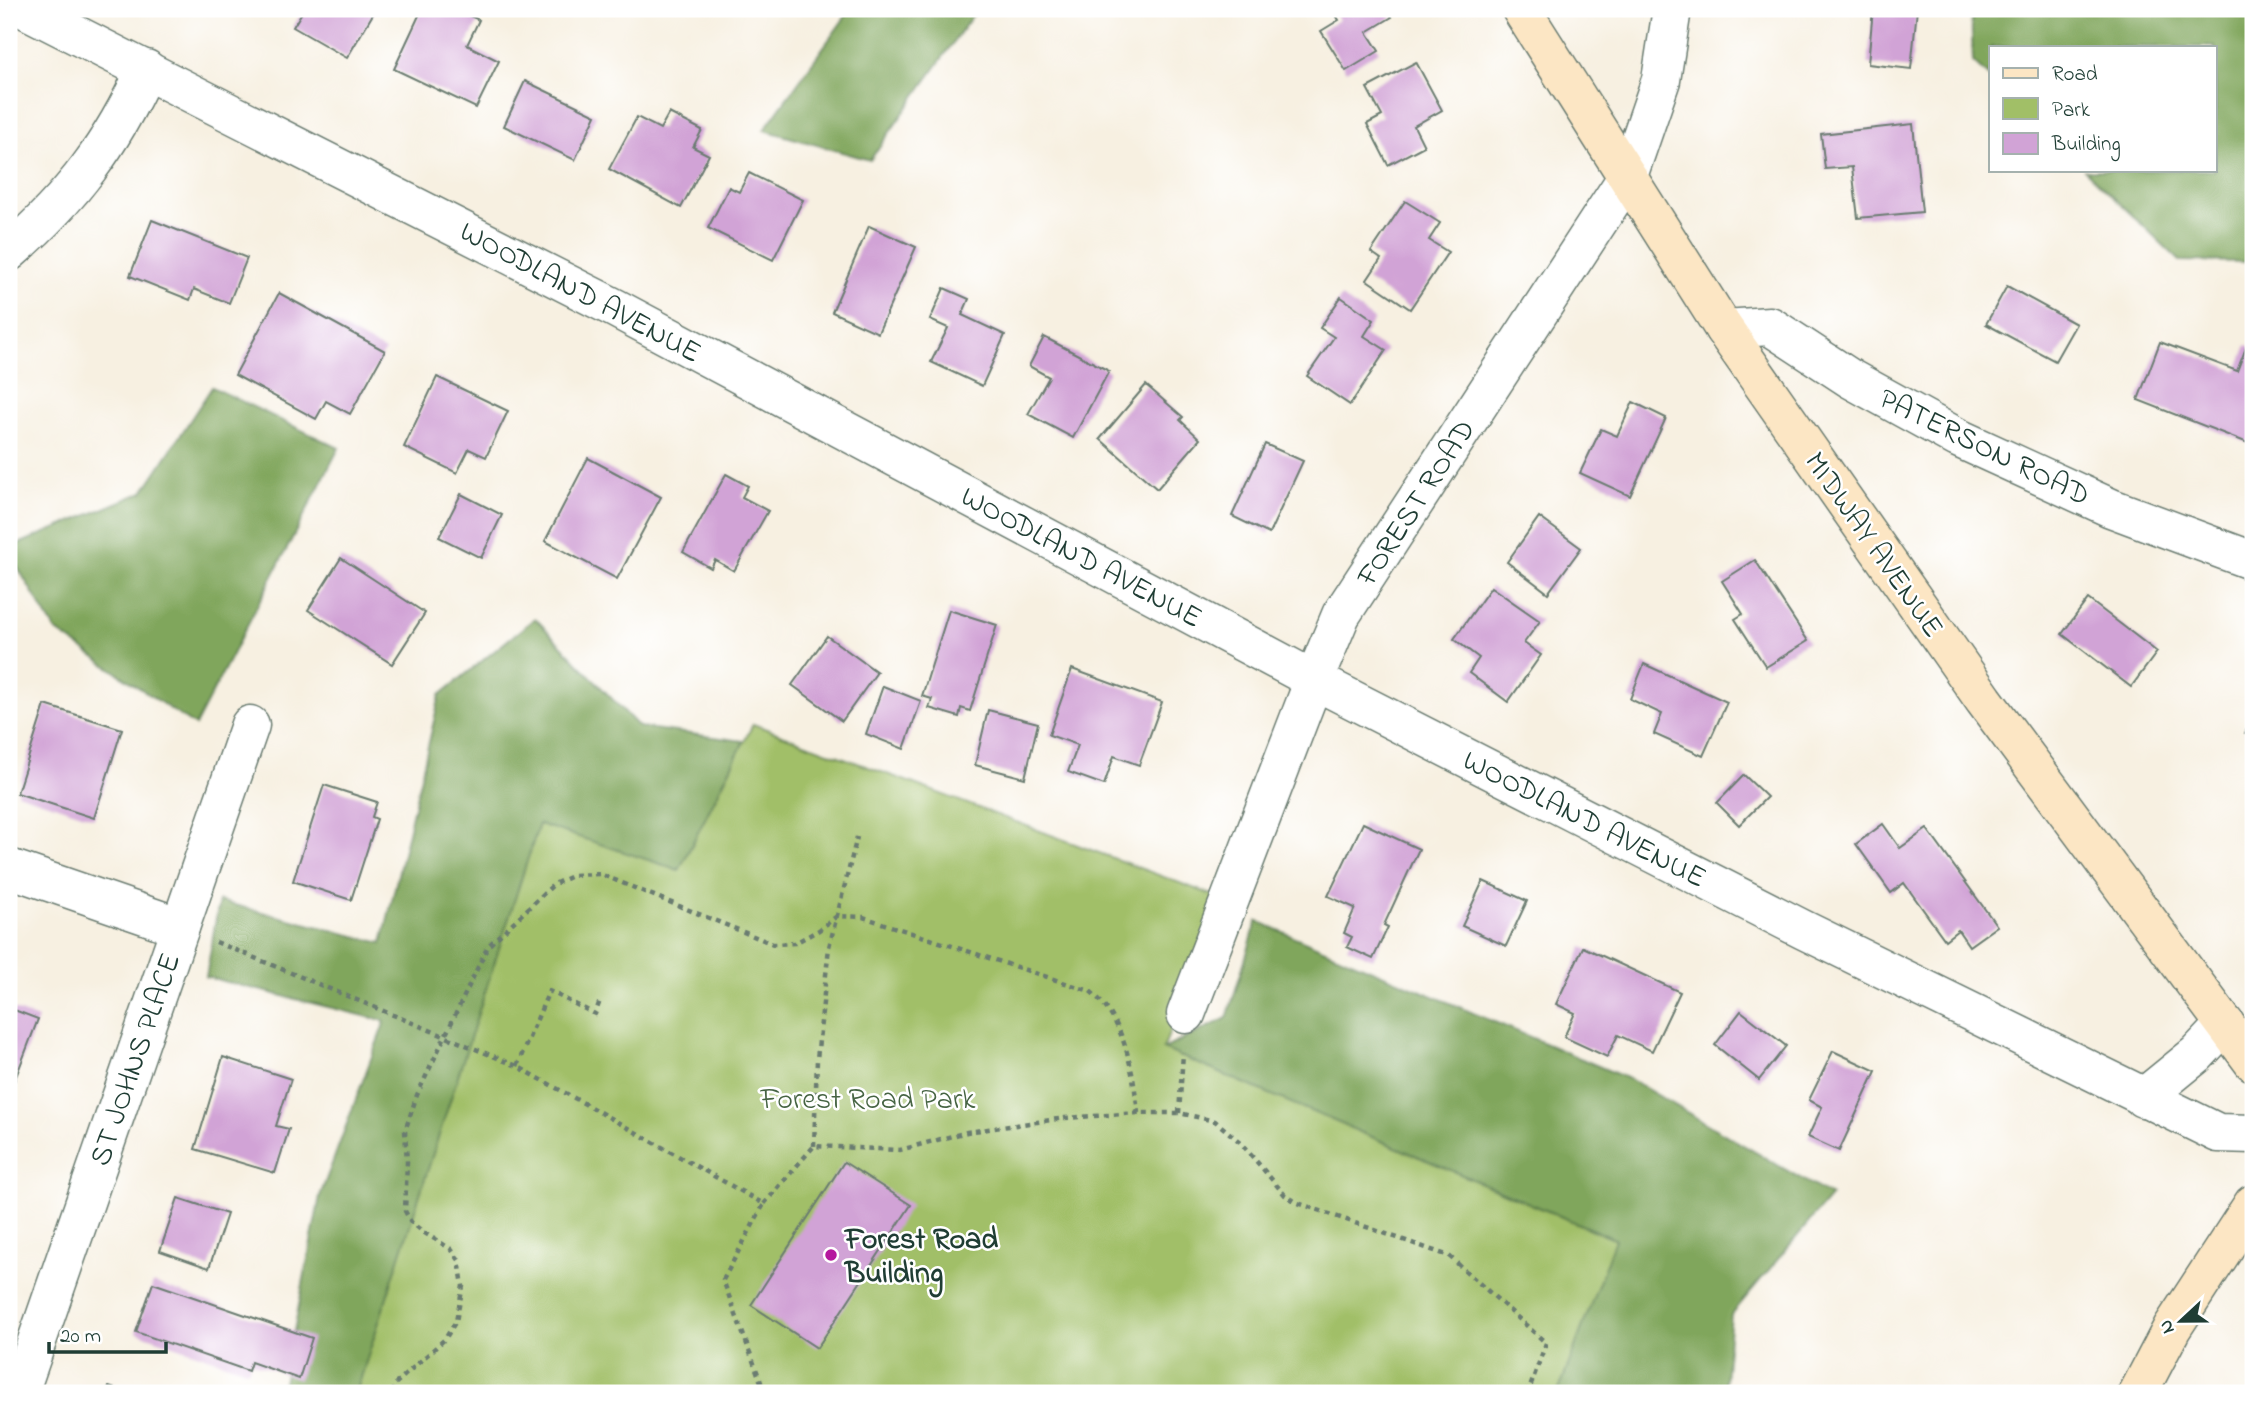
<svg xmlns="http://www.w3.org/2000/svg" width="2262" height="1402" font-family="'Indie Flower',sans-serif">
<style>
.green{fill:#a1bf67;stroke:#607e4e;stroke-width:2}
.forest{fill:#80a65c;stroke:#507248;stroke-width:2}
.building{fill:#d1a3d6}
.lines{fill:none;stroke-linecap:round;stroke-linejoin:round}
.minor-casing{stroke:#6b7c71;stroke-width:41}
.secondary-casing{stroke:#6b7c71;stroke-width:41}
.path{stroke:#6b7c71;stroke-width:4.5;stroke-dasharray:5 5;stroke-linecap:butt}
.minor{stroke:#fff;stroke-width:38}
.secondary{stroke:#fce6c4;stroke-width:38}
.poi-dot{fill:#b5179e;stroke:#fff;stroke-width:2.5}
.labels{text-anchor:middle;stroke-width:5;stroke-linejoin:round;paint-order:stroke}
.street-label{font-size:30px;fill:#1f3d34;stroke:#fff}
.park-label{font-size:30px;fill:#466443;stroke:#fff}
.poi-label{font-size:30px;font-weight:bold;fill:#1f3d34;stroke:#fff;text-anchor:start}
</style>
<rect width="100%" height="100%" fill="#fff"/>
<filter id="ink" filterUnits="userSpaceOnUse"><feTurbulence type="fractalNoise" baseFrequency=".0143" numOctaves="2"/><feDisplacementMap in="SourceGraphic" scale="14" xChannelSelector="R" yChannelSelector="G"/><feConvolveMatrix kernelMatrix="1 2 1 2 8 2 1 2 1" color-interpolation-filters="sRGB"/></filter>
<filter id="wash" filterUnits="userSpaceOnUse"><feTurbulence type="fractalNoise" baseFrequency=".00686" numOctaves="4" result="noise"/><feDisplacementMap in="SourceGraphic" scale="28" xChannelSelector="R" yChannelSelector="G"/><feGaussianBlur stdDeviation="1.57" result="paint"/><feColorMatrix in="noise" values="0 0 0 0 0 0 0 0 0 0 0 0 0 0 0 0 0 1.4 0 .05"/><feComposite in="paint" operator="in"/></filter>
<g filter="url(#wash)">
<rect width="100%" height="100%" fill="#f7f0e1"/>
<path class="green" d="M753,724L1223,899L1163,1049L1616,1240L1558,1393H356L539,823L679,870Z"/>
<g class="forest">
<path d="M839,9H977L870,160L764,130L848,13Z"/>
<path d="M1971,9H2253V262L2180,261L2085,170H2215V47H1991V79L1973,62Z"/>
<path d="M212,387L339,448L195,726L55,630L9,553V548L143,492Z"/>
<path d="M535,618L639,727L744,741L679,870L539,824L356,1393H282L320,1196L385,1021L206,977L219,901L382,943L440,695Z"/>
<path d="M1257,921L1631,1080L1831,1196L1731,1315L1724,1393H1558L1615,1239L1163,1049L1227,1018Z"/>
</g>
<g id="blocks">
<g class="building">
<path d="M304,9H376L347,58L293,27Z"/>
<path d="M422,9H455L479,20L467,45L499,61L476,108L394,69Z"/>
<path d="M1332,9H1387L1392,17L1367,32L1379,51L1346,71L1321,31L1339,20Z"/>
<path d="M1873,9H1917L1911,69L1868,64Z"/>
<path d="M1416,62L1442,110L1414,126L1424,146L1388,165L1367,124L1382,116L1367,88Z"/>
<path d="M525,81L596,115L575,160L504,126Z"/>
<path d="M669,113L702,130L693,147L709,155L681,208L609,169L637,117L660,129Z"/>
<path d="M1913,124L1922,212L1858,218L1852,167L1825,169L1821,134Z"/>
<path d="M749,173L803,200L773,260L708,228L729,187L739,192Z"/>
<path d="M1405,201L1440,223L1429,240L1448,252L1410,309L1367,280L1381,259L1371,252Z"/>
<path d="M152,220L247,258L229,303L194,289L190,300L130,276Z"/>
<path d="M869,226L916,247L878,333L832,312Z"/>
<path d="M2007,286L2076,324L2055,361L1986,324Z"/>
<path d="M944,288L969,299L962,315L1005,335L982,386L931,362L948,328L930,320Z"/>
<path d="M279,293L385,351L350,414L326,401L316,419L235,375Z"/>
<path d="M1341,297L1374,320L1364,336L1386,350L1350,405L1307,376L1334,337L1320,328Z"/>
<path d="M1044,337L1109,371L1073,438L1028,414L1049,377L1029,366Z"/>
<path d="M2160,342L2237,371L2247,345L2253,347V445L2138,400Z"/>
<path d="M437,377L508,411L486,457L469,449L457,473L404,447Z"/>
<path d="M1146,385L1183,417L1180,420L1200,439L1157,489L1100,439Z"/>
<path d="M1633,402L1666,418L1630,496L1580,473L1601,429L1617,436Z"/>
<path d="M1265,444L1303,461L1269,534L1232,516Z"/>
<path d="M588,458L661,497L617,579L545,541Z"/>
<path d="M726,474L748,486L742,497L768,511L734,571L715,560L711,568L683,552Z"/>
<path d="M461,494L502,515L481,558L439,537Z"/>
<path d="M1539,517L1581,548L1548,593L1507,562Z"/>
<path d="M341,558L425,613L392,664L308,610Z"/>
<path d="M1755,560L1808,641L1766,667L1735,619L1743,614L1722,581Z"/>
<path d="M1491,587L1540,621L1524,643L1541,655L1508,702L1469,673L1479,658L1454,639Z"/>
<path d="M2088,599L2157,652L2131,687L2062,634Z"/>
<path d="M949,610L997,625L970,711L961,708L959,717L929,708L932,699L922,696Z"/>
<path d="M827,636L877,672L842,721L792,685Z"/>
<path d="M1644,664L1727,702L1703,756L1654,734L1662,714L1630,699Z"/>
<path d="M1072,669L1162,702L1139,765L1114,756L1104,785L1068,772L1078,745L1049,735Z"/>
<path d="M883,686L921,701L904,749L866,734Z"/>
<path d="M45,705L122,729L94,818L17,793Z"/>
<path d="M988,710L1038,723L1025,778L975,765Z"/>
<path d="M2253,715V737L2245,733Z"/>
<path d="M1744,775L1767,797L1739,825L1717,803Z"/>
<path d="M324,785L377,802L372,817L377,819L351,900L293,881Z"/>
<path d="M1363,823L1419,849L1384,925L1388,927L1373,959L1347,947L1352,937L1344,933L1355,908L1328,896Z"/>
<path d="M1883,824L1900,848L1927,829L1997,926L1969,946L1958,930L1945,940L1904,883L1891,893L1856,844Z"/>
<path d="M1483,881L1527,901L1506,946L1462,926Z"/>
<path d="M1583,947L1680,992L1652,1051L1618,1035L1607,1057L1564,1037L1575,1013L1556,1004Z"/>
<path d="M9,1008L38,1019L9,1095Z"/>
<path d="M1741,1011L1786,1046L1759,1080L1715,1045Z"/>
<path d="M1833,1051L1876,1071L1839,1151L1808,1137L1822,1107L1809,1100Z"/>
<path d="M223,1057L291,1079L276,1126L289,1129L275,1173L195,1149Z"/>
<path d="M844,1162L911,1205L817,1348L751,1305Z"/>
<path d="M178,1198L227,1214L209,1268L160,1251Z"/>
<path d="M153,1283L312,1338L299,1379L251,1362L248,1371L136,1332Z"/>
<path d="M109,1387L128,1393H107Z"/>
</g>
</g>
</g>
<g filter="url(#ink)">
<use href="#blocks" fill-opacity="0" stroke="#6b7c71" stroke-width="2"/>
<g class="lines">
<defs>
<g id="minor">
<path d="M25,9L615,308L1314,680L1804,930L2218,1133L2253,1134"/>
<path d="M9,252C72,197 111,146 146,69"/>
<path d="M1724,329L1770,326L1851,379L1958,438L2111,508L2253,561"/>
<path d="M9,868L180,927"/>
<path d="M1186,1014L1314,680L1341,615L1628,176L1661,80L1672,9"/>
<path d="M2143,1098L2197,1054L2225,1024"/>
<path d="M19,1393L250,725"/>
</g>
<g id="secondary">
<path d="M1521,9L1724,329L1984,700L2253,1062"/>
<path d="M2138,1393L2172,1328L2253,1204"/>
</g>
</defs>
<use href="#minor" class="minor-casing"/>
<use href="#secondary" class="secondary-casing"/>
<g class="path">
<path d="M216,942L517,1066L764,1204L723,1280L765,1393"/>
<path d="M517,1066L549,991L595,1014L601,998"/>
<path d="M1179,1113L1183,1053"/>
<path d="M814,1146L817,1059L829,947L857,837"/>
<path d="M764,1204L814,1146L900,1150L967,1132L1065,1118L1138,1113H1179L1215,1121L1240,1142L1285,1195L1298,1203L1449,1256L1546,1343L1528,1393"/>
<path d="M392,1393L395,1384L445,1339L456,1321L463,1286L459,1260L451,1249L423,1232L411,1222L405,1211L407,1162L405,1131L417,1095L488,946L554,884L574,875L600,874L773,944L795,943L819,930L837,916L863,917L1090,991C1125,1019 1133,1071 1138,1113"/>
</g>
<use href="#minor" class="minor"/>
<use href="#secondary" class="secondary"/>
</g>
</g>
<circle class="poi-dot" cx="831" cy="1255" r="7"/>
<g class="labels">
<g class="street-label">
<text transform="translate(581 291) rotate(28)" y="10">WOODLAND AVENUE</text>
<text transform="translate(1985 446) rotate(26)" y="10">PATERSON ROAD</text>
<text transform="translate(1415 502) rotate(-57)" y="10">FOREST ROAD</text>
<text transform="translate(1875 544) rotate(55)" y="10">MIDWAY AVENUE</text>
<text transform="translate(1082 556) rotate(28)" y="10">WOODLAND AVENUE</text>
<text transform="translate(1585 818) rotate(27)" y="10">WOODLAND AVENUE</text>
<text transform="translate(134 1059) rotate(-71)" y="10">ST JOHNS PLACE</text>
</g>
<g class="park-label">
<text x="868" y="1108">Forest Road Park</text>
</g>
<g class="poi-label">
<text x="845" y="1248">Forest Road<tspan x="845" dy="34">Building</tspan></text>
</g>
</g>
<rect width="2262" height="1402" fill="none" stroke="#fff" stroke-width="35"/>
<rect x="1989" y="46" width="228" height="126" fill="#ffffff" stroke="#a5b1ae" stroke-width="2"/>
<rect x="2003" y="68" width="35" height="10" fill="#fce6c4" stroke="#a5b1ae" stroke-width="2"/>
<text x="2052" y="80" font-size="21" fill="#1f3d34">Road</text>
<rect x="2003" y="98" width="35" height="21" fill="#a1bf67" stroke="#a5b1ae" stroke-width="2"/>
<text x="2052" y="116" font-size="21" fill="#1f3d34">Park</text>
<rect x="2003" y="133" width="35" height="21" fill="#d1a3d6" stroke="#a5b1ae" stroke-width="2"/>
<text x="2052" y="150" font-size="21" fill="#1f3d34">Building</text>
<g transform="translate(2181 1321) rotate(248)" stroke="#ffffff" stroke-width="5" paint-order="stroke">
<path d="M0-5L12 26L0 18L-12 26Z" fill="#1f3d34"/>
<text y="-10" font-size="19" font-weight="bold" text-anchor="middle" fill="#1f3d34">N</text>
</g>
<path d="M49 1342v10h117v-10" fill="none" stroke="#1f3d34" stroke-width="3.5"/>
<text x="60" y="1342" font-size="21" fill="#1f3d34" stroke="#ffffff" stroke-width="5" paint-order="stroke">20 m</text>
</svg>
